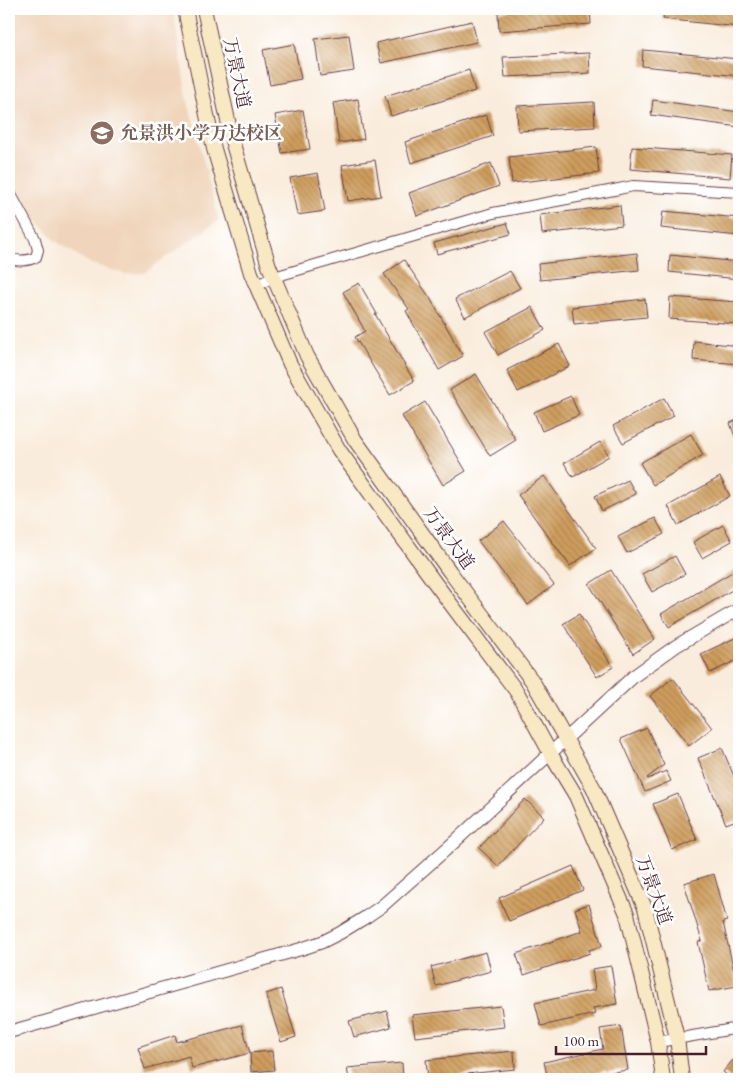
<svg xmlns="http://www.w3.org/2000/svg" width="748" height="1088" font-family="'EB Garamond','Noto Serif SC',serif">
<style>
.built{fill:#f0d5bc}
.building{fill:url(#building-back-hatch)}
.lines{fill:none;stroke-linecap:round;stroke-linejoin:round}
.minor-casing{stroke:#643e46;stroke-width:12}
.tertiary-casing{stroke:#643e46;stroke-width:14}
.secondary-casing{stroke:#643e46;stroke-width:16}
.minor{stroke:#fff;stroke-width:10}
.tertiary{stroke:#fff;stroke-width:12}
.secondary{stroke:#f8e8c3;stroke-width:14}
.labels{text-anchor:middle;stroke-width:5;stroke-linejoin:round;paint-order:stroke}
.street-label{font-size:18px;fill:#4a1f2b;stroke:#fff}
.education-label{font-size:18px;font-weight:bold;fill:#785e54;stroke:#fff;text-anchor:start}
</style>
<defs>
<pattern id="building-back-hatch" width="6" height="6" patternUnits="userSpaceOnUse" patternTransform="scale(1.25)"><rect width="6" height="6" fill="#cf9e5d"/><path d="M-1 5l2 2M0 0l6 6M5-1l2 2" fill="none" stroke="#aa804d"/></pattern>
</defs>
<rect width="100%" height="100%" fill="#fff"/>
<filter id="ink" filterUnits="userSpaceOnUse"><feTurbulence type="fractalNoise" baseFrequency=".02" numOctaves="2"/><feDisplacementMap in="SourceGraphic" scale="10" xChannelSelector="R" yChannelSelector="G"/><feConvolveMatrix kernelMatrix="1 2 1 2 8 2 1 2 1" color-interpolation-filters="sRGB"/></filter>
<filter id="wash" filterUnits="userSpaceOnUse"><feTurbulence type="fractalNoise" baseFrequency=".0096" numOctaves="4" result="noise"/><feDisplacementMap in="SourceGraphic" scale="20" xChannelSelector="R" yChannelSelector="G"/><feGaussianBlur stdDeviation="1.12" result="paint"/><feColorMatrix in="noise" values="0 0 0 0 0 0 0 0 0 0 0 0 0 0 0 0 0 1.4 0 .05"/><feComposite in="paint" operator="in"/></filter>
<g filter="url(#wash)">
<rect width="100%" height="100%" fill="#f9ecdc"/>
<path class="built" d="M9,9H173L187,98L219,220L144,273L125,274L91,264L54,240L21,200L9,167Z"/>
<g id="blocks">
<g class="building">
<path d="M535,9H590L591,24L499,31L498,12Z"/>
<path d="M664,9H710L739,12V27L663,19Z"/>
<path d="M472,21L477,42L381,63L376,43Z"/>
<path d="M349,35L354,71L320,76L315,39Z"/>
<path d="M294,44L301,79L270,85L263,50Z"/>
<path d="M643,50L739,59V76L642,66Z"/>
<path d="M589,53L590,73L505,77L503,57Z"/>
<path d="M469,70L475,91L391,116L385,96Z"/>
<path d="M358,99L364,139L339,143L333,103Z"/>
<path d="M653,100L739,112V127L651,115Z"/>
<path d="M594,102L595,127L518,131L517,106Z"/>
<path d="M303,110L310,149L282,153L275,115Z"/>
<path d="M486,115L493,136L411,163L405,142Z"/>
<path d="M596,147L599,173L512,183L509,157Z"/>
<path d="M632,147L732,155L730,178L630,169Z"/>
<path d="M375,160L381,196L348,201L342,165Z"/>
<path d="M491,163L499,186L417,216L409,193Z"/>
<path d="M318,173L325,211L297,215L290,178Z"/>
<path d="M620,205L622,225L542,234L540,215Z"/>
<path d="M663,211L739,218V236L661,228Z"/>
<path d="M507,223L511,234L437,254L434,243Z"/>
<path d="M637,253L639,270L540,280L538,264Z"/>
<path d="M670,255L739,262V279L669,272Z"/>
<path d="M404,260L430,298L463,356L439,370L406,311L409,309L384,274Z"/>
<path d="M510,271L520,288L465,317L455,299Z"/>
<path d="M359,283L377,314H375L414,381L390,395L355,337L365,331L343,292Z"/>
<path d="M670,297L739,302V324L669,319Z"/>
<path d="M645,299L647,317L574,324L572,307Z"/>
<path d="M532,307L545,330L498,355L485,332Z"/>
<path d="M694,341L739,346V364L693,360Z"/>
<path d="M559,344L570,366L518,392L507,370Z"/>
<path d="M476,374L516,440L490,456L450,390Z"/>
<path d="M571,396L579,415L542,431L534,412Z"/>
<path d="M664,398L674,416L623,443L613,426Z"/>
<path d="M425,402L466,471L443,485L402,416Z"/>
<path d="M739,419V445H738L730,423Z"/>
<path d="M691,434L703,455L653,485L640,463Z"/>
<path d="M600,442L609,456L573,477L564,463Z"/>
<path d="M544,476L596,548L570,566L518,495Z"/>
<path d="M720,477L730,496L678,525L668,506Z"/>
<path d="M628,480L636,494L602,511L595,496Z"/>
<path d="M655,518L664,534L627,553L618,537Z"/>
<path d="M504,521L554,585L528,605L478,541Z"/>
<path d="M723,525L732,541L702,558L693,542Z"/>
<path d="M675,556L685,574L652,592L642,574Z"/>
<path d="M739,568V586L669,627L661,614Z"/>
<path d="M611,570L655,639L633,654L589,584Z"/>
<path d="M579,614L613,667L597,677L563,624Z"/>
<path d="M739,636V659L710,673L701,654Z"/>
<path d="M673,678L712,728L689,746L650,696Z"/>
<path d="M647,728L664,765L647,778L648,779L666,771L671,781L645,792L621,739Z"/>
<path d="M722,748L739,788V819L726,824L698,758Z"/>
<path d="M678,794L697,840L672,850L653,804Z"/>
<path d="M525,799L544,817L498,866L479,848Z"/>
<path d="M573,866L583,890L509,921L499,898Z"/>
<path d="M714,874L727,921L723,922L737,986L709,991L698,942L702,941L684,883Z"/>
<path d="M589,904L602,946L589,950L590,953L524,975L516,954L582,931L575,909Z"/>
<path d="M486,952L491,971L436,986L431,967Z"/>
<path d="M611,966L617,1004L593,1008L595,1014L541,1026L535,1003L595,990L592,969Z"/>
<path d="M281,989L296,1037L281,1042L266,994Z"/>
<path d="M501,1006L504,1027L415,1037L412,1015Z"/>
<path d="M387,1011L391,1027L354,1037L349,1021Z"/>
<path d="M242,1025L250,1053L192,1068L189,1056L145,1069L138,1047L175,1035L177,1042Z"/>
<path d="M621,1026L628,1070L606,1073V1071L570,1079H548L544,1062L603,1049L600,1029Z"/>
<path d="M272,1051L274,1070L251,1072L250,1053Z"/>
<path d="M514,1051L515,1069L428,1078L426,1060Z"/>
<path d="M733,1060L739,1066V1079H732L723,1072Z"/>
<path d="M402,1063L403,1079H349L347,1068Z"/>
</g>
</g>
</g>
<g filter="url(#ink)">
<use href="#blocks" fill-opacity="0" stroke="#643e46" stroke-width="1"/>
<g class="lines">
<defs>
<g id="minor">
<path d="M9,191L35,239L38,250L36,257C27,262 18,261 9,259"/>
<path d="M257,285L274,277L493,213L614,190L633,186L739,192"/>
<path d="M658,1042L739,1028"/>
</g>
<path id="tertiary" d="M9,1032L301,949L322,942L340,933L366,917L382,906L451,845L634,676L676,646L739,609"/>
<g id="secondary">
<path d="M185,9L214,149L251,273L290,364L339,450L435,583L517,692L553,758L576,796L627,914L658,1042L663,1079"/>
<path d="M204,9L233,144L269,266L307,356L355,440L450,572L533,682L593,787L645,908L677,1038L682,1079"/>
</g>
</defs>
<use href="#minor" class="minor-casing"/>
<use href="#tertiary" class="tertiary-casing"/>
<use href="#secondary" class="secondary-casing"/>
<use href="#minor" class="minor"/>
<use href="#tertiary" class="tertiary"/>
<use href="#secondary" class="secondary"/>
</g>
</g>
<defs>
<symbol id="school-disc" viewBox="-11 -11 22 22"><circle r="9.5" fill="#8d6e63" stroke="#fff"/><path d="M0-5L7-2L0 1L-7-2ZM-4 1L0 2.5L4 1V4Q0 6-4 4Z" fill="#fff"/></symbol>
</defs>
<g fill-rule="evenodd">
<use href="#school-disc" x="88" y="119" width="28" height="28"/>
</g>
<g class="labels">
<g class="street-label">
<text transform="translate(237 73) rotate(78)" y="6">万景大道</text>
<text transform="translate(449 538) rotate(54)" y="6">万景大道</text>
<text transform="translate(654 890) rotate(70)" y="6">万景大道</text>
</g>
<g class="education-label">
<text x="120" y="139">允景洪小学万达校区</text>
</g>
</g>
<rect width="748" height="1088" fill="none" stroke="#fff" stroke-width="30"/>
<path d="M556 1046v8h150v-8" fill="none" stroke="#4a1f2b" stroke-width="2.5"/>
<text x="563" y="1046" font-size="15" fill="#4a1f2b" stroke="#ffffff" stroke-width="4" paint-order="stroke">100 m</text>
</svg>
